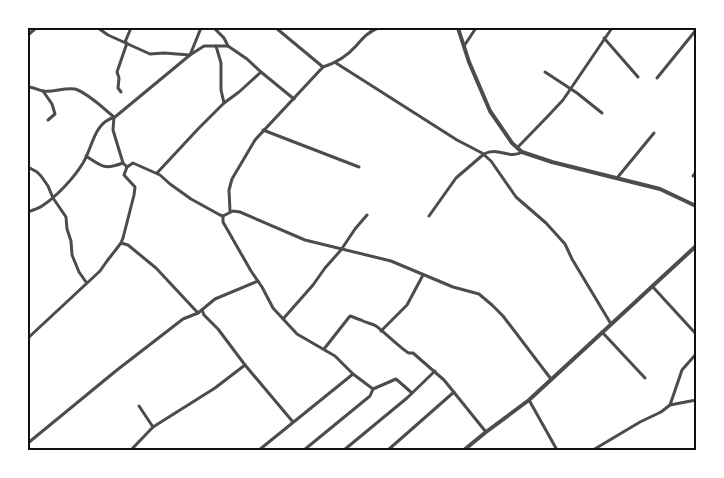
<svg xmlns="http://www.w3.org/2000/svg" width="724" height="478" font-family="Raleway,sans-serif">
<style>
.lines{fill:none;stroke-linecap:round;stroke-linejoin:round}
.minor{stroke:#4c4c4c;stroke-width:3}
.tertiary{stroke:#4c4c4c;stroke-width:4}
.neatline{fill:none;stroke:#111;stroke-width:2}
</style>
<rect width="100%" height="100%" fill="#fff"/>
<g class="lines">
<g class="minor">
<path d="M98,28L108,35L150,54L164,53L190,55L204,46H228L247,59L261,72L294,99"/>
<path d="M214,28L224,38L228,46"/>
<path d="M276,28L323,67"/>
<path d="M28,35L36,28"/>
<path d="M604,38L638,77"/>
<path d="M125,42L131,28"/>
<path d="M216,46L221,63V90L224,103"/>
<path d="M464,46L476,28"/>
<path d="M336,63L457,140L482,153L491,161L516,197L546,223L565,244L572,259L611,324"/>
<path d="M545,72L577,93L602,113"/>
<path d="M657,78L696,30"/>
<path d="M28,87C33,87 38,90 43,91C53,93 64,87 75,89C88,93 103,108 114,117L113,130L123,163"/>
<path d="M43,91L52,104L55,114L48,120"/>
<path d="M121,92L118,88L119,78L117,72L127,43"/>
<path d="M263,130L359,167"/>
<path d="M517,148L548,116L563,100L612,28"/>
<path d="M86,156C103,167 104,170 123,163L127,167L133,163L160,175L170,184L191,199L220,215L223,216L233,211L240,212L305,240L391,261L453,287L479,294L492,305L503,316L551,379"/>
<path d="M28,167L37,172L41,176L48,186L53,198L66,217L67,229L71,241L72,255L79,272L86,282"/>
<path d="M157,173L198,129L224,103L239,92L261,72"/>
<path d="M693,176L696,172"/>
<path d="M617,178L654,133"/>
<path d="M230,211L229,190L232,179L255,140L323,67C336,63 347,56 356,46C363,38 368,32 378,28"/>
<path d="M28,212C32,210 38,209 42,206C56,197 74,178 83,163C93,147 93,123 115,117L190,55L201,28"/>
<path d="M223,216V222L251,271L262,287L273,308L297,334L335,356L353,374L373,389L396,379L412,393"/>
<path d="M429,216L456,178L484,154C498,146 509,160 522,152"/>
<path d="M121,243L128,245L156,268L198,313"/>
<path d="M652,286L696,334"/>
<path d="M202,310L204,315L218,329L245,365L293,422"/>
<path d="M283,319L313,285L325,268L341,250L355,229L367,215"/>
<path d="M381,331L407,305L423,275"/>
<path d="M602,332L645,378"/>
<path d="M28,338L100,271L107,261L121,243L123,238L134,195L135,187L124,175L127,167"/>
<path d="M324,349L350,316C354,317 357,319 361,320C366,323 371,323 376,326C382,330 405,352 409,353C410,353 412,353 413,353L444,380L486,432"/>
<path d="M529,400L557,450"/>
<path d="M670,405L682,370L696,354"/>
<path d="M139,406L153,427"/>
<path d="M28,443L117,370L183,319L198,313L215,299L258,281"/>
<path d="M28,448L30,450"/>
<path d="M131,450L153,427L215,388L245,365"/>
<path d="M259,450L353,374"/>
<path d="M304,450L370,396L373,389"/>
<path d="M344,450L407,398L435,371"/>
<path d="M388,450L454,392"/>
<path d="M593,450L640,422L661,412L670,405L696,400"/>
</g>
<g class="tertiary">
<path d="M458,28L469,62L490,111L512,143L522,152L552,162L660,189L696,206"/>
<path d="M464,450L486,432L529,400L696,246"/>
</g>
</g>
<rect width="724" height="478" fill="none" stroke="#ffffff" stroke-width="58"/>
<rect x="29" y="29" width="666" height="420" class="neatline"/>
</svg>
